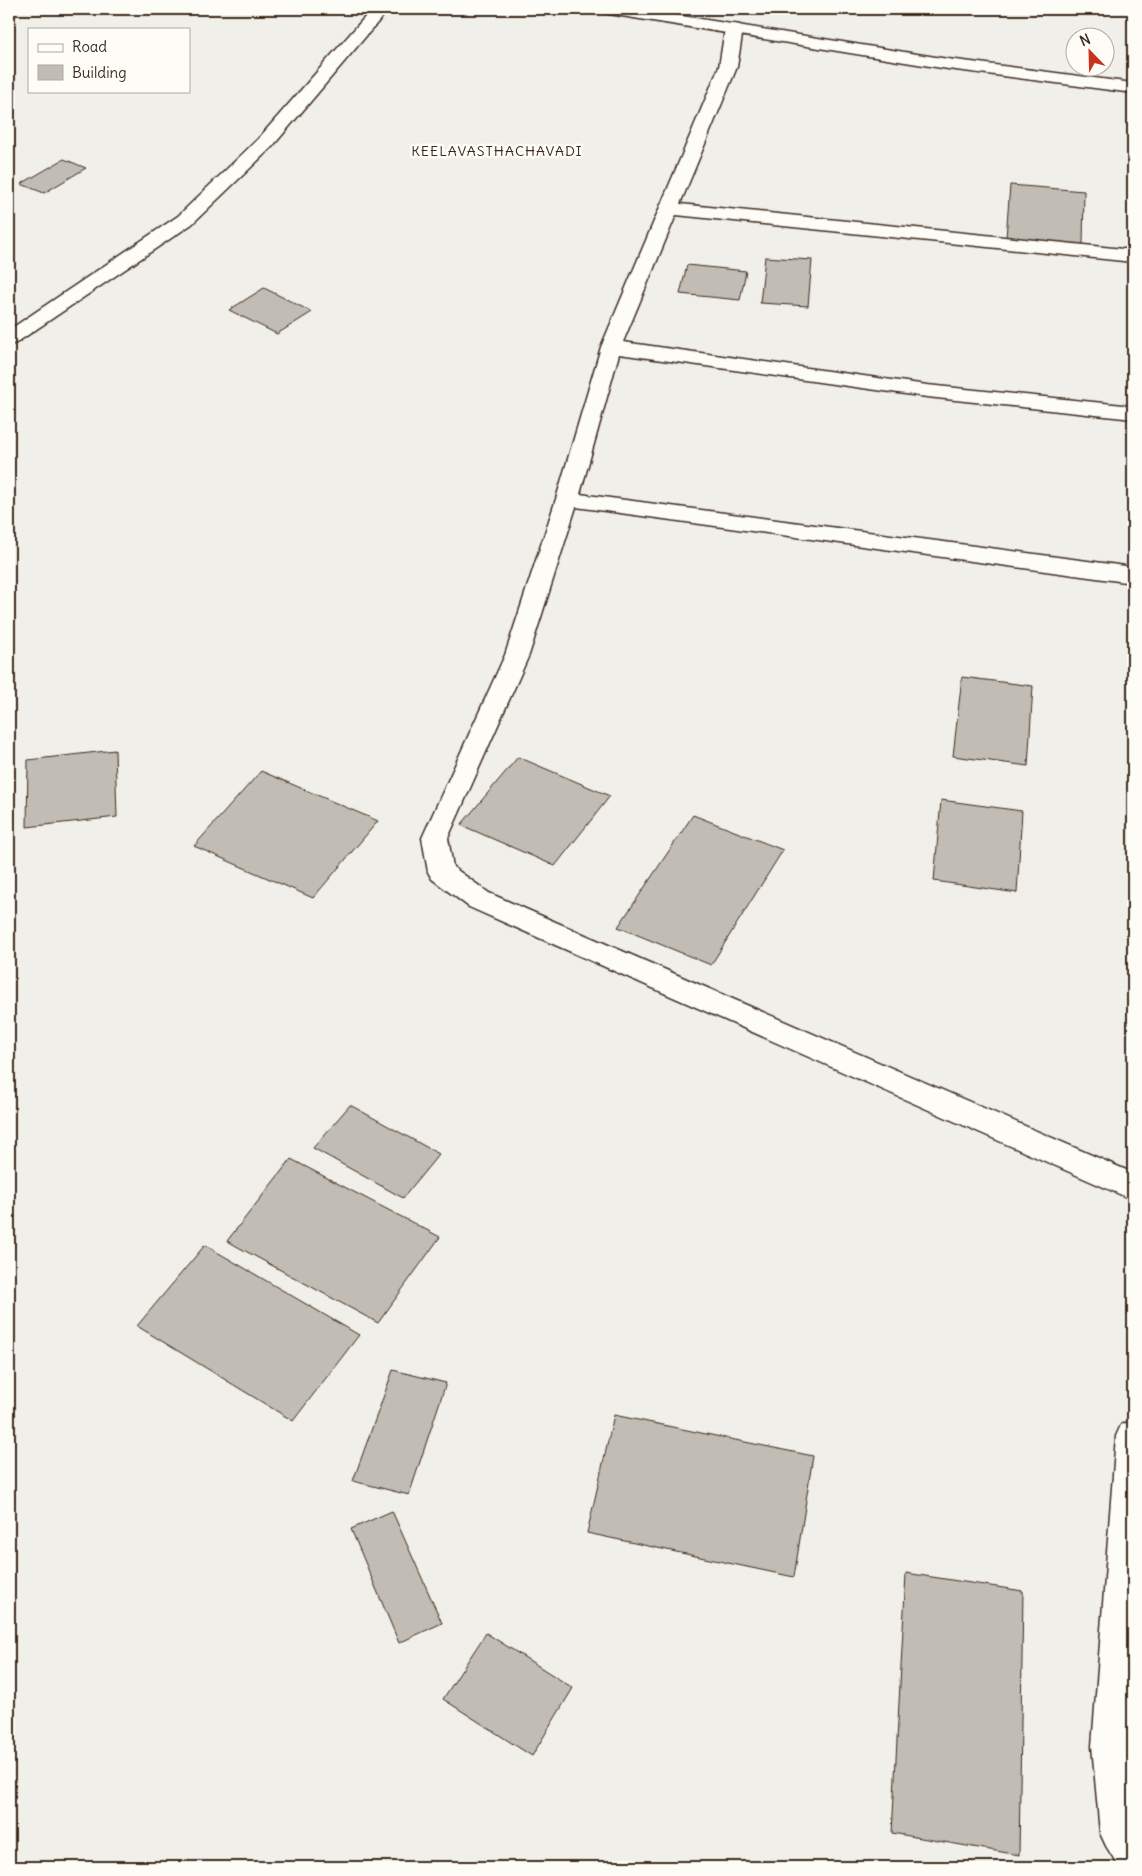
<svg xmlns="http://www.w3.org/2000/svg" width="1142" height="1876" font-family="Delius,sans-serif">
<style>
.building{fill:#c1bcb4;stroke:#3b2a1e}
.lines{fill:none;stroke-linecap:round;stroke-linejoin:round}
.minor-casing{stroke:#3b2a1e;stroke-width:3}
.primary-casing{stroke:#3b2a1e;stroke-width:3}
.minor{fill:#fdfcf7;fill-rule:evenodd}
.primary{fill:#fdfcf7;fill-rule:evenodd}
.labels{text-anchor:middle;stroke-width:5;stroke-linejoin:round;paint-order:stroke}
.far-quarter-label{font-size:14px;letter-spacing:1px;fill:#3b2a1e;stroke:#fdfcf7}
</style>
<rect width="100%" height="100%" fill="#f1efea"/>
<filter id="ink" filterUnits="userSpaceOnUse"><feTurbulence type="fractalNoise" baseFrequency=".02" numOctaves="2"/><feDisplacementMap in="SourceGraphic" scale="10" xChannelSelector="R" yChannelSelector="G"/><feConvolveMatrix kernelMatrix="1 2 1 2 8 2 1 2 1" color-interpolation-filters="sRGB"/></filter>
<g filter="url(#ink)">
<g class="building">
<path d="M64,159L86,168L44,193L21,184Z"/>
<path d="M1010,185L1084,191L1083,245L1006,238Z"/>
<path d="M765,257L812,260L808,306L760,303Z"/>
<path d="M687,265L746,271L740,300L680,294Z"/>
<path d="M264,288L312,312L277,334L229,310Z"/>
<path d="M962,677L1033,686L1028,766L953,756Z"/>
<path d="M115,750L117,817L27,827L28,760Z"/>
<path d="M518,757L610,796L555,866L461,825Z"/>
<path d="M261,771L378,821L313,898L194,846Z"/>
<path d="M941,800L1022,811L1017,893L934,881Z"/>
<path d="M693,815L783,850L711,965L618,927Z"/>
<path d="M350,1105L439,1154L403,1198L313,1148Z"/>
<path d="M291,1159L440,1237L378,1323L227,1241Z"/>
<path d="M205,1245L359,1335L293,1421L137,1326Z"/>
<path d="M393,1370L446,1383L409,1495L353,1481Z"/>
<path d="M614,1415L813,1456L794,1577L587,1533Z"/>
<path d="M392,1511L442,1623L399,1643L351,1529Z"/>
<path d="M906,1573L1023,1591L1019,1855L892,1833Z"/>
<path d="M486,1633L573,1688L532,1756L443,1699Z"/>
</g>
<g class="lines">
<defs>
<g id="minor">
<path d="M372,9H389L272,147L192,224L16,343L9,345V330L178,216L258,139Z"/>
<path d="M734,24L740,25L743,29L737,67L680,204L1133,250V262L676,215L623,342L927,385L1133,406V419L927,397L619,354L580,494L1133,567V583L576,507L529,655L448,838L453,867L489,893L1133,1173V1200L469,907L432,879L428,872L422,838L505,655L556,499L601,347L719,67L725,29L728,25Z"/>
<path d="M1133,1420V1675L1128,1746L1133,1791V1867H1119L1106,1846L1100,1833L1092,1746L1116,1436L1121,1425Z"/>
</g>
<path id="primary" d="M601,9H639L948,59L1133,83V93L948,69L609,14L603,13Z"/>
</defs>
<use href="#minor" class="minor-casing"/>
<use href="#primary" class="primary-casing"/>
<use href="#minor" class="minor"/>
<use href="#primary" class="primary"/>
</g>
</g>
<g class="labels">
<g class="far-quarter-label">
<text x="497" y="156">KEELAVASTHACHAVADI</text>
</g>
</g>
<rect width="1142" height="1876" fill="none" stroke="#fdfcf7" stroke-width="30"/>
<rect x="15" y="15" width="1112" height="1846" fill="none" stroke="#3b2a1e" stroke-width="2" filter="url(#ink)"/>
<rect x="28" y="28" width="162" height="65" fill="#fdfcf7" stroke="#afa8a0"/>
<rect x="38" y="44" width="25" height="8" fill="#fdfcf7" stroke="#afa8a0"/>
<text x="72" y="52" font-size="15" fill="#3b2a1e">Road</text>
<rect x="38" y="65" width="25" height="15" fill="#c1bcb4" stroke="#afa8a0"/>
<text x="72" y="78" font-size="15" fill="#3b2a1e">Building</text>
<g transform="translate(1090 52) rotate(337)"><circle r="24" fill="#fdfcf7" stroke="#afa8a0"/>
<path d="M0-4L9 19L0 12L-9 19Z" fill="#c8321e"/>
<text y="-8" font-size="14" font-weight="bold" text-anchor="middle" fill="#3b2a1e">N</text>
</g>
</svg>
